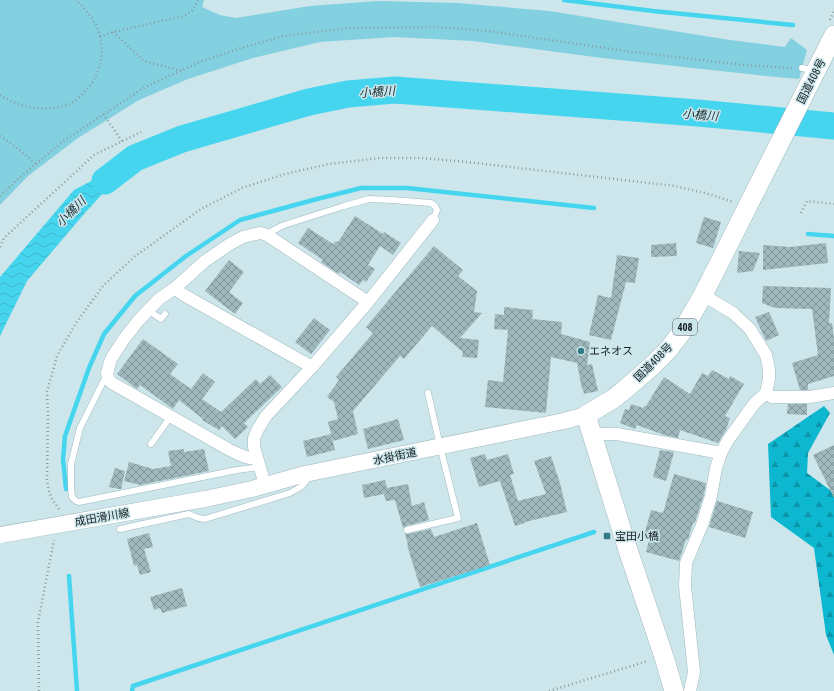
<svg xmlns="http://www.w3.org/2000/svg" width="834" height="691" font-family="'Roboto Condensed','Noto Sans JP',sans-serif">
<style>
.green{fill:#83d0e1}
.forest{fill:url(#forest-firs)}
.water{fill:url(#water-waves)}
.lines{fill:none;stroke-linecap:round;stroke-linejoin:round}
.stream{stroke:#46d5ef;stroke-width:4.5}
.river{stroke:#46d5ef;stroke-width:27}
.building{fill:url(#building-cross-hatch)}
.service-casing{stroke:#a1babf;stroke-width:7}
.minor-casing{stroke:#a1babf;stroke-width:13}
.secondary-casing{stroke:#a1babf;stroke-width:17}
.trunk-casing{stroke:#a1babf;stroke-width:20}
.path{stroke:#899da1;stroke-width:2.5;stroke-dasharray:1 3;stroke-linecap:butt}
.service{stroke:#fff;stroke-width:6}
.minor{stroke:#fff;stroke-width:12}
.secondary{stroke:#fff;stroke-width:16}
.trunk{stroke:#fff;stroke-width:19}
.secondary-bridge-casing{stroke:#a1babf;stroke-width:17;stroke-linecap:butt}
.secondary-bridge{stroke:#fff;stroke-width:16}
.poi-dot{fill:#347a87;stroke:#cce6eb;stroke-width:1.5}
.labels{text-anchor:middle;stroke-width:3;stroke-linejoin:round;paint-order:stroke}
.shield{fill:#cce6eb;stroke:#4d5c5f;stroke-width:1}
.shield-label{font-size:10px;font-weight:bold;fill:#172123}
.street-label{font-size:11px;fill:#172123;stroke:#cce6eb}
.poi-label{font-size:11px;fill:#172123;stroke:#cce6eb;text-anchor:start}
.water-label{font-size:12px;font-style:italic;fill:#182f34;stroke:#cce6eb}
</style>
<defs>
<pattern id="forest-firs" width="22" height="20" patternUnits="userSpaceOnUse"><rect width="22" height="20" fill="#0db7d0"/><path d="M5 1l3.5 6h-7zM16 11l3.5 6h-7z" fill="#0c94a8"/></pattern>
<pattern id="water-waves" width="16" height="10" patternUnits="userSpaceOnUse"><rect width="16" height="10" fill="#46d5ef"/><path d="M0 5q4-4 8 0t8 0" fill="none" stroke="#3db7cd"/></pattern>
<pattern id="building-cross-hatch" width="8" height="8" patternUnits="userSpaceOnUse"><rect width="8" height="8" fill="#9fb8bd"/><path d="M0 0l8 8M0 8l8-8" fill="none" stroke="#819599"/></pattern>
</defs>
<rect width="100%" height="100%" fill="#cce6eb"/>
<path class="green" d="M0,0H204L202,7L220,15L236,18L310,6L378,1L458,3L549,11L730,40L785,47L791,38L807,50L799,79L766,76L602,58L473,41L394,37L320,42L253,58L188,79L139,100L78,138L28,176L0,205Z"/>
<path class="forest" d="M824,406L830,413L808,453L807,473L834,493V655L826,635L814,548L771,517L768,444Z"/>
<path class="water" d="M135,158L84,214L27,281L0,336V277L74,190Z"/>
<g class="lines">
<g class="stream">
<path d="M564,0L653,11L793,25"/>
<path d="M808,234L834,236"/>
<path d="M66,489L63,459L65,436L89,368L104,334L135,296L186,256L240,220L317,199L361,188H407L594,208"/>
<path d="M69,576L77,691"/>
<path d="M132,691L133,686L594,532"/>
</g>
<path class="river" d="M105,181L135,158L182,139L309,102L348,94L395,90L698,113L834,126"/>
</g>
<g class="building">
<path d="M355,216L383,234L384,232L401,243L393,255L380,246L368,265L375,269L366,282L363,280L359,285L340,272L339,274L321,262L323,260L298,243L308,228L333,244L336,241L338,242Z"/>
<path d="M704,217L721,222L713,248L696,243Z"/>
<path d="M676,243L677,256L651,257V245Z"/>
<path d="M826,243L828,263L763,270V245L790,247Z"/>
<path d="M434,246L463,270L458,276L477,291L474,312L482,313L460,338L479,340L477,358L462,357L463,352L432,326L404,359L400,356L353,411L358,434L333,441L328,422L338,419L334,402L327,397L339,380L336,377L373,333L366,327Z"/>
<path d="M739,251L760,253L753,271L737,273Z"/>
<path d="M617,255L639,258L635,283L626,282L611,340L589,335L598,295L611,298Z"/>
<path d="M229,260L244,272L229,292L243,303L235,314L205,291Z"/>
<path d="M763,286L831,288L829,323H832L834,339V376L808,384V390H800L792,363L818,355L812,309L775,308L762,303Z"/>
<path d="M504,307L533,310L532,319L562,322L561,334L590,342L587,365L592,364L598,391L584,394L583,389H582L577,363L551,357L546,413L485,407L488,380L503,382L508,330L494,329L495,314L504,315Z"/>
<path d="M769,312L779,335L766,341L755,317Z"/>
<path d="M314,318L330,330L311,354L295,342Z"/>
<path d="M143,339L178,364L170,374L191,389L203,373L215,382L202,399L221,412L256,379L260,384L270,375L282,387L244,423L248,427L235,439L222,426L219,430L202,420L203,419L179,400L173,409L140,385L137,389L117,374Z"/>
<path d="M712,370L729,379L730,376L744,384L725,416L730,418L726,430L718,443L680,430L678,438L664,435L637,425L635,429L620,423L625,409L629,410L631,404L643,408L644,406H646L664,377L690,394L702,373L708,376Z"/>
<path d="M788,404H807V415L787,414Z"/>
<path d="M398,419L404,440L368,449L363,429Z"/>
<path d="M331,434L335,450L307,457L303,441Z"/>
<path d="M834,445V498L813,455Z"/>
<path d="M184,449V452L204,449L209,471L140,485L124,481L129,462L153,469L171,466L168,451Z"/>
<path d="M660,450L674,452L666,481L653,477Z"/>
<path d="M485,454L487,460L508,454L514,474L510,475L518,501L546,494L534,461L551,456L560,483L567,512L525,522V523L515,526L500,481L479,487L470,458Z"/>
<path d="M115,468L125,471L121,489H119L109,487Z"/>
<path d="M674,474L706,483L704,494L695,522L693,523L689,536L688,540L686,539L679,561L646,552L650,537L644,536L651,510L663,513Z"/>
<path d="M385,480L387,488L408,484L412,506L424,502L429,520L406,526L403,528L395,500L386,501L384,494L364,498L362,485Z"/>
<path d="M717,501L753,512L745,538L709,527Z"/>
<path d="M477,523L490,565L420,587L407,545H408L405,534H408L431,529L434,537Z"/>
<path d="M149,533L153,547L144,549L151,572L140,575L137,565L134,566L127,539Z"/>
<path d="M182,588L187,606L162,613L160,608L154,610L150,597Z"/>
</g>
<g class="lines">
<defs>
<g id="service">
<path d="M802,68L813,70"/>
<path d="M267,235L274,230L284,225L344,206L369,199L392,200L431,203L435,206L437,210L433,220"/>
<path d="M148,310L161,319L165,314"/>
<path d="M108,379L103,382L80,428L71,464V487L72,497L76,501L79,502L237,470L260,467"/>
<path d="M151,444L171,416"/>
<path d="M120,529L189,514C196,517 197,519 205,519L290,493L302,486L306,481L305,476"/>
<path d="M407,530L458,518L440,446L428,393"/>
</g>
<g id="minor">
<path d="M175,288L182,294L312,367"/>
<path d="M766,393L772,397H810L834,393"/>
<path d="M592,434H617L721,453"/>
<path d="M257,459C247,459 238,454 228,449L112,383L108,379L107,373L111,359L124,339L138,321L159,299L175,288L205,261L230,244L243,237L255,234L261,233L267,235L368,302"/>
<path d="M265,485L254,447V438L258,429L266,416L312,367L368,302L433,220"/>
<path d="M690,691L694,672L685,586L686,563L702,525L711,496L716,468L721,453L728,440L754,404L766,393L769,379V369L766,355L750,329L733,313L703,295"/>
</g>
<path id="secondary" d="M205,499L252,489L305,474L564,421L586,415"/>
<path id="trunk" d="M674,691L664,657L627,547L586,415L613,399L622,392L652,366L668,350L681,333L703,295L834,35"/>
</defs>
<use href="#service" class="service-casing"/>
<use href="#minor" class="minor-casing"/>
<use href="#secondary" class="secondary-casing"/>
<use href="#trunk" class="trunk-casing"/>
<g class="path">
<path d="M830,20L834,11"/>
<path d="M113,32L144,61L181,71"/>
<path d="M100,37L113,32L184,16L193,10L198,0"/>
<path d="M0,95C20,108 44,112 67,105C76,102 83,94 89,87C105,66 106,41 92,18C88,12 81,5 76,0"/>
<path d="M103,114L122,141"/>
<path d="M0,136L17,148L36,164"/>
<path d="M0,196L18,179L62,142L145,87L200,62L241,48L284,36L349,28L437,27L488,31L633,52L744,65L793,68"/>
<path d="M801,213L807,201L834,204"/>
<path d="M0,247L4,238L94,155L141,132"/>
<path d="M59,509L52,499L49,491L47,481L48,413L47,392L57,356L76,323L103,286L134,257L201,209L242,188L285,174L329,164L380,158H421L467,162L675,186L709,194L733,202"/>
<path d="M39,691L38,622L54,540"/>
<path d="M549,691L648,661"/>
</g>
<use href="#service" class="service"/>
<use href="#minor" class="minor"/>
<use href="#secondary" class="secondary"/>
<use href="#trunk" class="trunk"/>
<defs>
<path id="secondary-bridge" d="M0,535L205,499"/>
</defs>
<use href="#secondary-bridge" class="secondary-bridge-casing"/>
<use href="#secondary-bridge" class="secondary-bridge"/>
</g>
<g class="poi-dot">
<circle cx="581" cy="351" r="4"/>
<rect x="603" y="532" width="8" height="8" rx="2"/>
</g>
<g class="labels">
<rect class="shield" x="673" y="319" width="24" height="16" rx="3"/>
<g class="shield-label">
<text x="685" y="331">408</text>
</g>
<g class="street-label">
<text transform="translate(811 81) rotate(-63)" y="4">国道408号</text>
<text transform="translate(653 362) rotate(-45)" y="4">国道408号</text>
<text transform="translate(395 456) rotate(-12)" y="4">水掛街道</text>
<text transform="translate(102 517) rotate(-10)" y="4">成田滑川線</text>
</g>
<g class="poi-label">
<text x="589" y="355">エネオス</text>
<text x="615" y="540">宝田小橋</text>
</g>
<g class="water-label">
<text transform="translate(377 92) rotate(-4)" y="4">小橋川</text>
<text transform="translate(700 115) rotate(5)" y="4">小橋川</text>
<text transform="translate(71 212) rotate(-45)" y="4">小橋川</text>
</g>
</g>
</svg>
